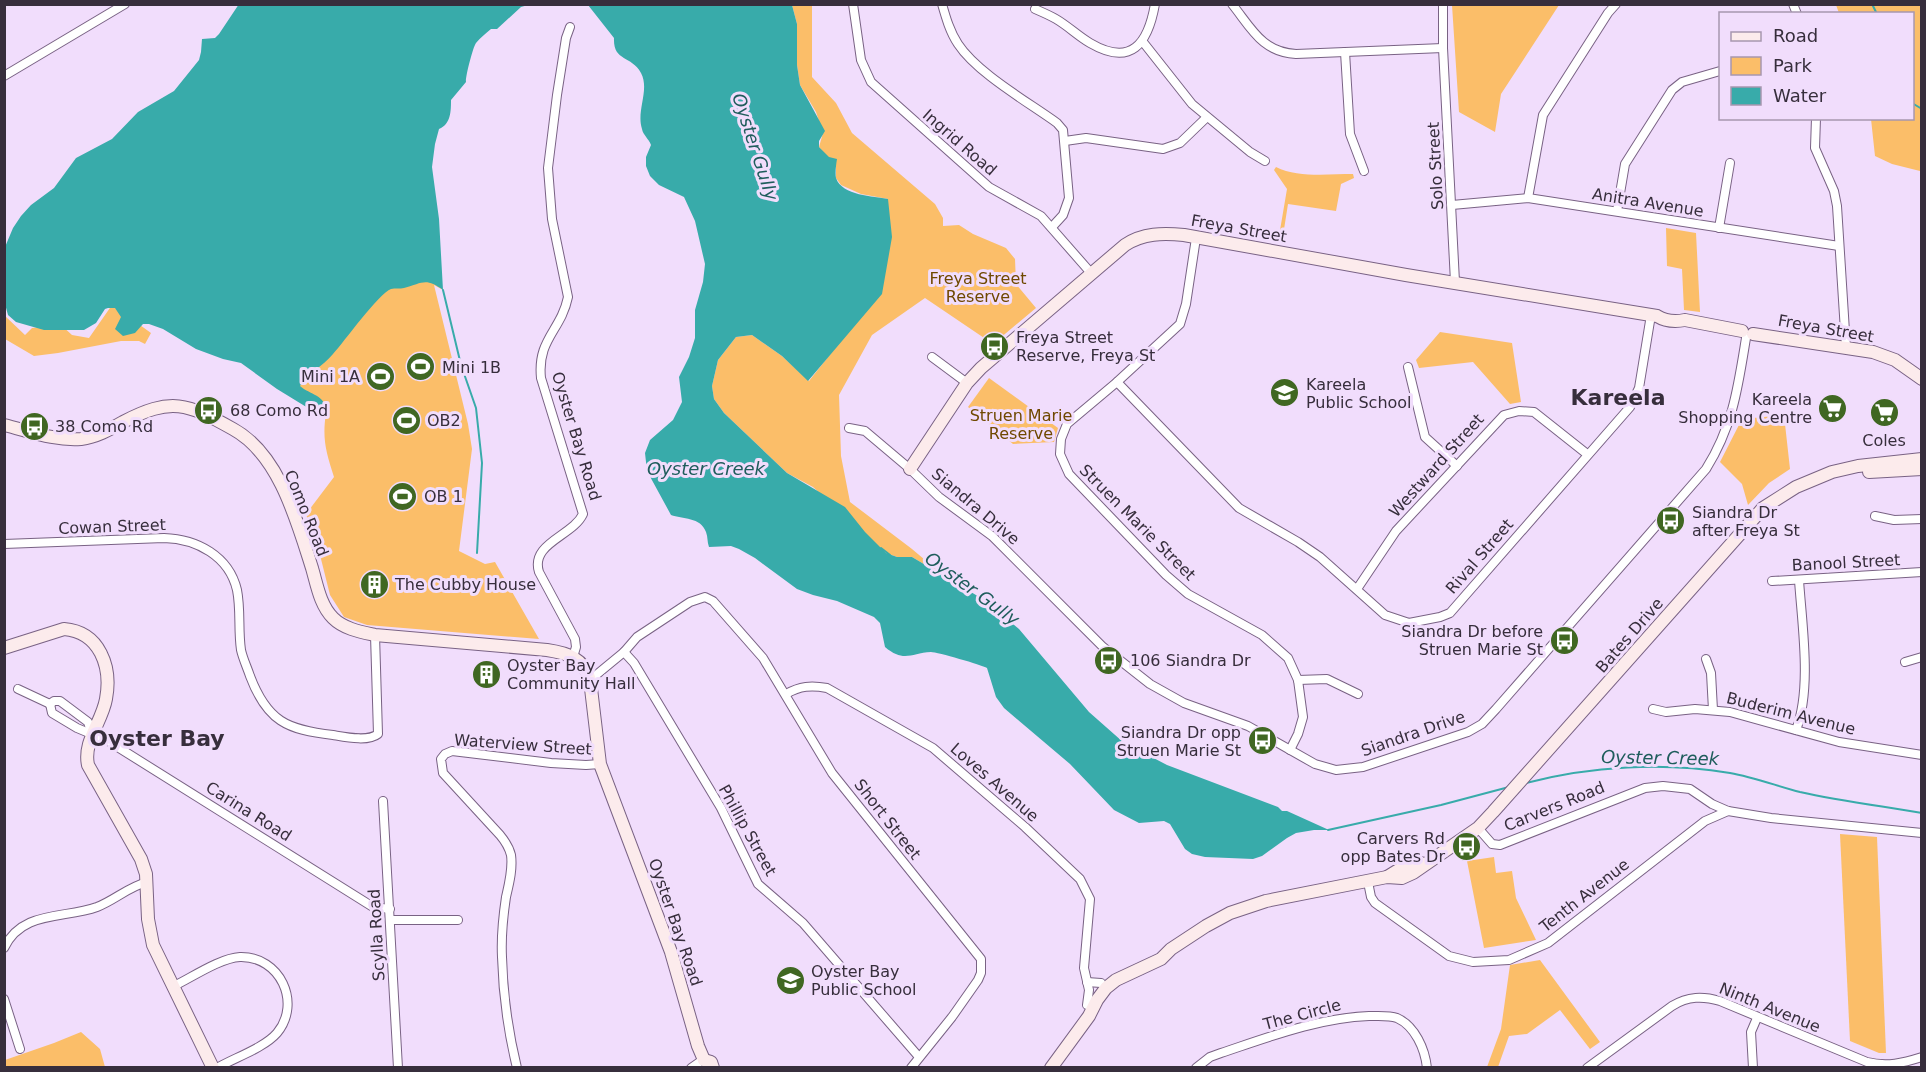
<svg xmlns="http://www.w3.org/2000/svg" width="1926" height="1072" font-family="'DejaVu Sans',sans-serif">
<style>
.green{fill:#fbbe69}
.water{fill:#38abaa}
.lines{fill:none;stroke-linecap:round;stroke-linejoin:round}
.stream{stroke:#38abaa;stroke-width:2}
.street-casing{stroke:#796284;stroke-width:10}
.secondary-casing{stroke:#796284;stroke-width:14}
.street{stroke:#fff;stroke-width:8}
.secondary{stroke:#fcebec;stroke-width:12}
.labels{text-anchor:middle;stroke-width:6;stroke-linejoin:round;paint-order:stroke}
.street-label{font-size:16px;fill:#372e3c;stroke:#f1ddfc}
.park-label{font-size:16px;fill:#6f4800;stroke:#f1ddfc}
.poi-label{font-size:16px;fill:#372e3c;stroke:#f1ddfc;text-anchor:start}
.water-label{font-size:18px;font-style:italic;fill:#1f5d5c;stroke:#f1ddfc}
.district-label{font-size:22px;font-weight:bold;fill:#372e3c;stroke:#f1ddfc}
</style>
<rect width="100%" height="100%" fill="#f1ddfc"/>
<g class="green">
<path d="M792,5H812V77L836,103L852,133L935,204L943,218V226L959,225L973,234L1006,248L1015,259L1016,284L1036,308L993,344L925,298L872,335L839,395L841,456L850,502L912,549L944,576L912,557H897L886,553L813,487L787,473L724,413L714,399L712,386L718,360L736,337L752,335L782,356L809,381L843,338L888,199L861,194L841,185L836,178V167L819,147L823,133L816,112L800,85L797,65V24Z"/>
<path d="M1452,5H1559L1501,94L1495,132L1459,112Z"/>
<path d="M1836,5H1921V179L1920,171L1892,164L1875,156L1871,119L1912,118V14L1839,13Z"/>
<path d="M1276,167C1298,178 1328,174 1353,174L1354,178L1341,184L1336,211L1288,204L1282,242H1278L1287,189L1274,170Z"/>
<path d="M1666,228L1696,233L1700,312L1684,310L1682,269L1667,266Z"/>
<path d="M423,263L443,290L434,285L468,424L472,449L459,551L485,564L495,562L539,639L367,625L344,617L330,595L321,559L306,514L334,477C326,452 322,439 326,413L305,406L287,373L358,309Z"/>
<path d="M112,305L151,333L145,344L139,341H121L58,353L34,356L5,339L4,315L25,335L32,328L61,325L72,335L89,338Z"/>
<path d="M1440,332L1512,343L1521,402L1510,404L1473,362L1419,368L1416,360Z"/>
<path d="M989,378L1058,428L1054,442L1013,444L968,407Z"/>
<path d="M1784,415L1790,469L1769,483L1748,505L1742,484L1720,462L1742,419Z"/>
<path d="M1840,834L1877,837L1886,1053H1879L1850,1041Z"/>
<path d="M1494,857L1496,873L1512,871L1516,898L1536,940L1484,948L1467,861Z"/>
<path d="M1540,960L1600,1042L1590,1049L1560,1010L1527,1034L1509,1036L1498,1067H1487L1501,1029L1510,965Z"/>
<path d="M81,1032L100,1049L105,1067H5V1060L54,1043Z"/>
</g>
<g class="water">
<path d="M239,4L528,5L521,7L497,29H491C486,33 480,38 476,43C473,47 465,78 466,82L451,100C451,111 451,124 439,129L435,144L432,167L439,219L443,290C426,277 422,283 404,288C400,289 395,288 391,289C379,293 344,342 333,354C322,367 310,371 300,386C310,395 327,395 326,413L308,408L277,389L241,363L223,359L196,349L163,329L149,324H143L135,333L123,336L115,329L121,317L115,308H108L105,309L96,323L84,330H44L16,322L8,315L5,304V247L13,228L21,216L31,205L54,188L76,158L112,139L138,112L174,91L199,60L201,52L202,39L215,38L219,34Z"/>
<path d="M588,5H792L797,24V65L800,85L825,131L819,141V147L829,157L837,159C836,165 835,173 836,178C842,196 874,196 888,199L892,237L882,294L808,381L782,356L752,335L736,337L718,360L712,386L714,399L724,413L787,473L845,507L865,532L886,553L897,557H912L986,601L1019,629L1089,712L1123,742L1167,765L1278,807L1282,811H1287L1329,830H1314L1296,833L1287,838L1262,856L1253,859L1205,857L1192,854L1185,849L1170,824L1164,821L1139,823L1114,810L1070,764L1004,708L996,697L987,668C982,665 937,652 931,652C911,653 904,663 885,647L880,623L874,617L837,601L813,595L797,589L755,558L739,549L731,546L709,547C707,542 708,537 706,532C701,517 682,519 671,515L647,471L645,453L650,440L673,420L682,402L679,377L689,357L695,338V310L703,282L705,264L695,221L684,197L659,185L650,176L646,166V157L651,145C649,139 643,135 642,129C636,111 650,90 641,73C631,55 613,62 614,38Z"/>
</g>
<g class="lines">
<g class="stream">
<path d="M1872,4L1877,14"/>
<path d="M1912,103L1922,109"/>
<path d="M443,290L461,365L476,408L482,463L477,553"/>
<path d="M881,548L890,555"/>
<path d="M1526,783C1591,766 1663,762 1730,773C1753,777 1777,786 1800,792C1840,801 1881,806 1922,813"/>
<path d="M1328,830L1441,805L1509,787"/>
</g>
<defs>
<g id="street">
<path d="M853,4L861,60L871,82L989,187L1041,216L1091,273"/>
<path d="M942,4C946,18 950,32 958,44C977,73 1028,102 1057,123L1063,130L1069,198L1063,215L1052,227"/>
<path d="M1232,4C1252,29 1262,52 1296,54L1443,48"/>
<path d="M1443,4V48L1455,282"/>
<path d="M1793,4L1797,14"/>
<path d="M1035,9C1042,12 1049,15 1056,19C1068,26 1078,36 1090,43C1131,67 1148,44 1155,4"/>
<path d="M570,27L566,38L557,95L548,168L552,219L568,297C561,331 537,339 541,378L583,514C573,536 530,543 539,572L575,639L576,647L573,657"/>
<path d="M1143,42L1192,104L1250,152L1265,161"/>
<path d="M1345,52L1350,134L1364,171"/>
<path d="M4,76L125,4"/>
<path d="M1816,118L1815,148L1834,191L1837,206L1846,347"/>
<path d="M1065,141L1086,138L1163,149L1180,143L1206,118"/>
<path d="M1528,198L1543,115L1608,13L1616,4"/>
<path d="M1452,205L1528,198L1839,246"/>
<path d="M1617,211L1625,164L1672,90L1682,82L1720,71"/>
<path d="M1719,228L1730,163"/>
<path d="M1196,238L1186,304L1180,324L1117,382L1067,424L1061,439L1060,454L1069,474L1166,575L1188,594L1262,635L1288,658L1298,680L1303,717L1298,734L1290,750"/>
<path d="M932,357L967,383"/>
<path d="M1408,367L1425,437L1457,466"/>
<path d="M1117,382L1239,508L1298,542L1320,557L1385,615L1409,623L1440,617L1450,613L1630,407L1639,388L1651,315"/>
<path d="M849,428L865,431L910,469L939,497L992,536L1103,647L1150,684L1184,703L1248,726L1315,764L1336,770L1363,767L1468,732L1482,724L1496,709L1706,469C1733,426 1738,387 1746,338"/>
<path d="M1875,516L1894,520L1922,519"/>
<path d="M4,544L164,538C197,539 229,556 237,590C241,610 238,630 241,650C243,659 247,667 250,676C267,721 287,730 333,735C345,737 368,742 378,734L375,635"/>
<path d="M1772,581L1922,572"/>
<path d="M1357,589L1396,531L1504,415L1519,411L1534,412L1587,454"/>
<path d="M624,652L634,663L721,808L758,884L803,923L919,1057"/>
<path d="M1706,659L1711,673L1713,710"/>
<path d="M1905,662L1922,657"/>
<path d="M590,680L624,652L637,637L690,602L705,597L713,601L763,658L832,773L981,959V973L978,980L952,1017L911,1068"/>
<path d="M1298,680L1327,679L1358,694"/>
<path d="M18,689L50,704"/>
<path d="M786,694C800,686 811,685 827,688L933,748L1025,827L1080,879L1090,899L1084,968L1089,990L1087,1005"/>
<path d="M50,704L52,713L77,728L108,741L373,907L390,909"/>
<path d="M50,704L54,701H60L88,722L92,735"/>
<path d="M1653,709L1666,712L1695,709L1730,712L1839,742L1922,755"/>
<path d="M1796,730C1812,688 1802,625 1799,580"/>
<path d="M383,801L398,1068"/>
<path d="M1478,828L1492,844L1500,845L1645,788L1663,786L1690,789L1712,804L1728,811L1771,818L1922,833"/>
<path d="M1368,882L1371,897L1375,903L1449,956L1473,962L1509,960L1548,943L1705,821L1728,811"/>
<path d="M391,920H458"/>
<path d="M4,948C22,910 64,919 97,907C115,900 128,887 147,882"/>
<path d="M1087,982L1101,983"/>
<path d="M172,987C191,978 220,958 240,957C280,956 302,1003 277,1033C264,1048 234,1058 217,1068"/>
<path d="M4,999L20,1049"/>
<path d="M517,1068C508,1031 503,994 502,957C501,937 503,917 506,897C509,884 513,869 511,855C509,847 505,841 500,835L443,773L441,759L445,754L452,751L551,763L586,765L600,764"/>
<path d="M691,1068L701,1061"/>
<path d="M1196,1068L1210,1057L1221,1053C1269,1037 1318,1018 1369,1016C1378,1016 1389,1015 1397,1018C1415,1026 1425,1049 1427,1068"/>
<path d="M1587,1068L1672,1006C1688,996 1703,996 1720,1001L1867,1062C1887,1067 1903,1063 1922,1057"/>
<path d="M1753,1068L1751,1032L1757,1018"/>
</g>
<g id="secondary">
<path d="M1753,334L1873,352L1895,360L1922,379"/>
<path d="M4,425C29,431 55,441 81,439C96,437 109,430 123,422C171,397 187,403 233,429C279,454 297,521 312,568C317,585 320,605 333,618C344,629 361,632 375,635L547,650C567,653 584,658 590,680L600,764L671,952L698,1046L704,1060"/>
<path d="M910,469L967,383L981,368L1125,245C1143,233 1163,233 1184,235L1406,275L1657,316C1665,321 1675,322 1685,320L1742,331"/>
<path d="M1869,472L1922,469"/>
<path d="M4,648L64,629C100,632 112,667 106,699C102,722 83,741 88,765L141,859L146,874L148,919L153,945L213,1068"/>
<path d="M1387,877L1400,869L1421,863"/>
<path d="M704,1060L711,1062L713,1068"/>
<path d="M1051,1068L1089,1016L1097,1000L1106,988L1116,980L1161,959L1171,949L1206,926L1230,913L1266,901L1387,877L1402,878L1413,873L1478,828L1493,812L1763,508L1796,487L1832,472L1858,466L1922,459"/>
</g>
</defs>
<use href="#street" class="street-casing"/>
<use href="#secondary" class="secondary-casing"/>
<use href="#street" class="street"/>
<use href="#secondary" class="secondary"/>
</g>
<defs>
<symbol id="bus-disc" viewBox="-11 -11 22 22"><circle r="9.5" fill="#406722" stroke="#f1ddfc"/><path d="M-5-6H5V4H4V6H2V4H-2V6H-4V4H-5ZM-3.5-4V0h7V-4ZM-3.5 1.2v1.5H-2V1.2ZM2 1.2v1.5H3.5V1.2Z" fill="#fff"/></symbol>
<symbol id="stadium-disc" viewBox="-11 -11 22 22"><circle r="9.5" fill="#406722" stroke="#f1ddfc"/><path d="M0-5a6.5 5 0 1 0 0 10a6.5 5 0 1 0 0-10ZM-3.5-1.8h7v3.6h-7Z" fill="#fff"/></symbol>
<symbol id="school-disc" viewBox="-11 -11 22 22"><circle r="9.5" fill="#406722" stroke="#f1ddfc"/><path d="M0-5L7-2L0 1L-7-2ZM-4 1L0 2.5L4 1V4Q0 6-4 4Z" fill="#fff"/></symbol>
<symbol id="supermarket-disc" viewBox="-11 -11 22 22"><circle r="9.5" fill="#406722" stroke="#f1ddfc"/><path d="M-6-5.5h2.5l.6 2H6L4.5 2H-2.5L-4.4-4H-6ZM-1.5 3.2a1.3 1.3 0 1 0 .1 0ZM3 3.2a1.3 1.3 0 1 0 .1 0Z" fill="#fff"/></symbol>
<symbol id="building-disc" viewBox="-11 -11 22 22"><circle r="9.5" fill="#406722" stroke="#f1ddfc"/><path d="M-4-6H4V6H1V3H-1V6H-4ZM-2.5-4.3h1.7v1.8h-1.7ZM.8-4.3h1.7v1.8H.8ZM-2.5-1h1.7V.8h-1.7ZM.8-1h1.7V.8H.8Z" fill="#fff"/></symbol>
</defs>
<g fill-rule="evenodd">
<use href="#bus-disc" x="978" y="330" width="33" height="33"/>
<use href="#stadium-disc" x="404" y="350" width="33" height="33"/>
<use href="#stadium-disc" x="364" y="360" width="33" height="33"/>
<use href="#school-disc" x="1268" y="376" width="33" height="33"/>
<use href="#supermarket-disc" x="1816" y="392" width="33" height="33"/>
<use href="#bus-disc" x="192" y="394" width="33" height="33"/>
<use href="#supermarket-disc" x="1868" y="396" width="33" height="33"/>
<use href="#stadium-disc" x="390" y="404" width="33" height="33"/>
<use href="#bus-disc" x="18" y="410" width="33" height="33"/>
<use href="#stadium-disc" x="386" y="480" width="33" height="33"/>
<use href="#bus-disc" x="1654" y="504" width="33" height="33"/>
<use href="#building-disc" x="358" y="568" width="33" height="33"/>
<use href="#bus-disc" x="1548" y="624" width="33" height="33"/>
<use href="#bus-disc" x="1092" y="644" width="33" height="33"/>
<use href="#building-disc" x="470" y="658" width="33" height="33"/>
<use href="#bus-disc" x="1246" y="724" width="33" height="33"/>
<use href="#bus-disc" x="1450" y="830" width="33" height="33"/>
<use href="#school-disc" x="774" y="964" width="33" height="33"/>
</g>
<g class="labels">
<g class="street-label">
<text transform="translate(960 142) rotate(41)" y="6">Ingrid Road</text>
<text transform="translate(1435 166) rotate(-93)" y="6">Solo Street</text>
<text transform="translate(1648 202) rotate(9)" y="6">Anitra Avenue</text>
<text transform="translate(1239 228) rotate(10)" y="6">Freya Street</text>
<text transform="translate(1826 328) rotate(10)" y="6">Freya Street</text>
<text transform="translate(577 436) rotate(73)" y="6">Oyster Bay Road</text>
<text transform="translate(1436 465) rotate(-48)" y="6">Westward Street</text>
<text transform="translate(976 506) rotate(40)" y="6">Siandra Drive</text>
<text transform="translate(307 513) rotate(68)" y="6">Como Road</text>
<text transform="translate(1138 522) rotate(45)" y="6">Struen Marie Street</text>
<text transform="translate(112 526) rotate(-2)" y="6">Cowan Street</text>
<text transform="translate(1479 556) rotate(-49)" y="6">Rival Street</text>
<text transform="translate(1846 562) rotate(-3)" y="6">Banool Street</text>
<text transform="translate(1629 635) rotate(-49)" y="6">Bates Drive</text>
<text transform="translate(1791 713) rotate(14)" y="6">Buderim Avenue</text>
<text transform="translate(1413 733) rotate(-19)" y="6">Siandra Drive</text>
<text transform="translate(523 744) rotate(4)" y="6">Waterview Street</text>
<text transform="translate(995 782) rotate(41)" y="6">Loves Avenue</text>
<text transform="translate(1554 806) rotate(-22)" y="6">Carvers Road</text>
<text transform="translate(249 811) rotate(32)" y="6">Carina Road</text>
<text transform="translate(888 819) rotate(52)" y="6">Short Street</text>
<text transform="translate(748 830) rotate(61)" y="6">Phillip Street</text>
<text transform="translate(1584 895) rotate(-38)" y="6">Tenth Avenue</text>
<text transform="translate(676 922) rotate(71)" y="6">Oyster Bay Road</text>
<text transform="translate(376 935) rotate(-93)" y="6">Scylla Road</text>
<text transform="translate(1770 1007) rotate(22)" y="6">Ninth Avenue</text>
<text transform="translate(1302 1014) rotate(-15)" y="6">The Circle</text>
</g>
<g class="park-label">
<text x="978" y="284">Freya Street<tspan x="978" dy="18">Reserve</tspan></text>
<text x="1021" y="421">Struen Marie<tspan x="1021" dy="18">Reserve</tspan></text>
</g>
<g class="poi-label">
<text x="1016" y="343">Freya Street<tspan x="1016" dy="18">Reserve, Freya St</tspan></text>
<text x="442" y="373">Mini 1B</text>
<text x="360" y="382" text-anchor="end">Mini 1A</text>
<text x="1306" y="390">Kareela<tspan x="1306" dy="18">Public School</tspan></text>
<text x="1812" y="405" text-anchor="end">Kareela<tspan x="1812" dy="18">Shopping Centre</tspan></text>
<text x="230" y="416">68 Como Rd</text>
<text x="427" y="426">OB2</text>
<text x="55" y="432">38 Como Rd</text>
<text x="1884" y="446" text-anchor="middle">Coles</text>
<text x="424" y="502">OB 1</text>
<text x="1692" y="518">Siandra Dr<tspan x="1692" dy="18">after Freya St</tspan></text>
<text x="395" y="590">The Cubby House</text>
<text x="1543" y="637" text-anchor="end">Siandra Dr before<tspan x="1543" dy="18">Struen Marie St</tspan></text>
<text x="1130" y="666">106 Siandra Dr</text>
<text x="507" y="671">Oyster Bay<tspan x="507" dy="18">Community Hall</tspan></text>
<text x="1241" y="738" text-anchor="end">Siandra Dr opp<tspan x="1241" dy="18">Struen Marie St</tspan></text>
<text x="1445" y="844" text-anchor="end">Carvers Rd<tspan x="1445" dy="18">opp Bates Dr</tspan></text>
<text x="811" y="977">Oyster Bay<tspan x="811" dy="18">Public School</tspan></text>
</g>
<g class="water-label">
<text transform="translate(755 147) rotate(72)" y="6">Oyster Gully</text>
<text x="706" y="475">Oyster Creek</text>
<text transform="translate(972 589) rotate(36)" y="6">Oyster Gully</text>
<text transform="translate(1660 758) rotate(1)" y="6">Oyster Creek</text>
</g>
<g class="district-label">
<text x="1618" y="405">Kareela</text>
<text x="157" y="746">Oyster Bay</text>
</g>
</g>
<rect width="1926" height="1072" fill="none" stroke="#372e3c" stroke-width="12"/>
<rect x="1719" y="12" width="195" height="108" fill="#f1ddfc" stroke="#a797af" stroke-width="1.5"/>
<rect x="1731" y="32" width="30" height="9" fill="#fcebec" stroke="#a797af" stroke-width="1.5"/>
<text x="1773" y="42" font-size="18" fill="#372e3c">Road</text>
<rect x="1731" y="57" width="30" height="18" fill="#fbbe69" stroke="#a797af" stroke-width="1.5"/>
<text x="1773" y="72" font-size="18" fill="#372e3c">Park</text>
<rect x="1731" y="87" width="30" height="18" fill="#38abaa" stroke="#a797af" stroke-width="1.5"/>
<text x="1773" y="102" font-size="18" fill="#372e3c">Water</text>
</svg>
